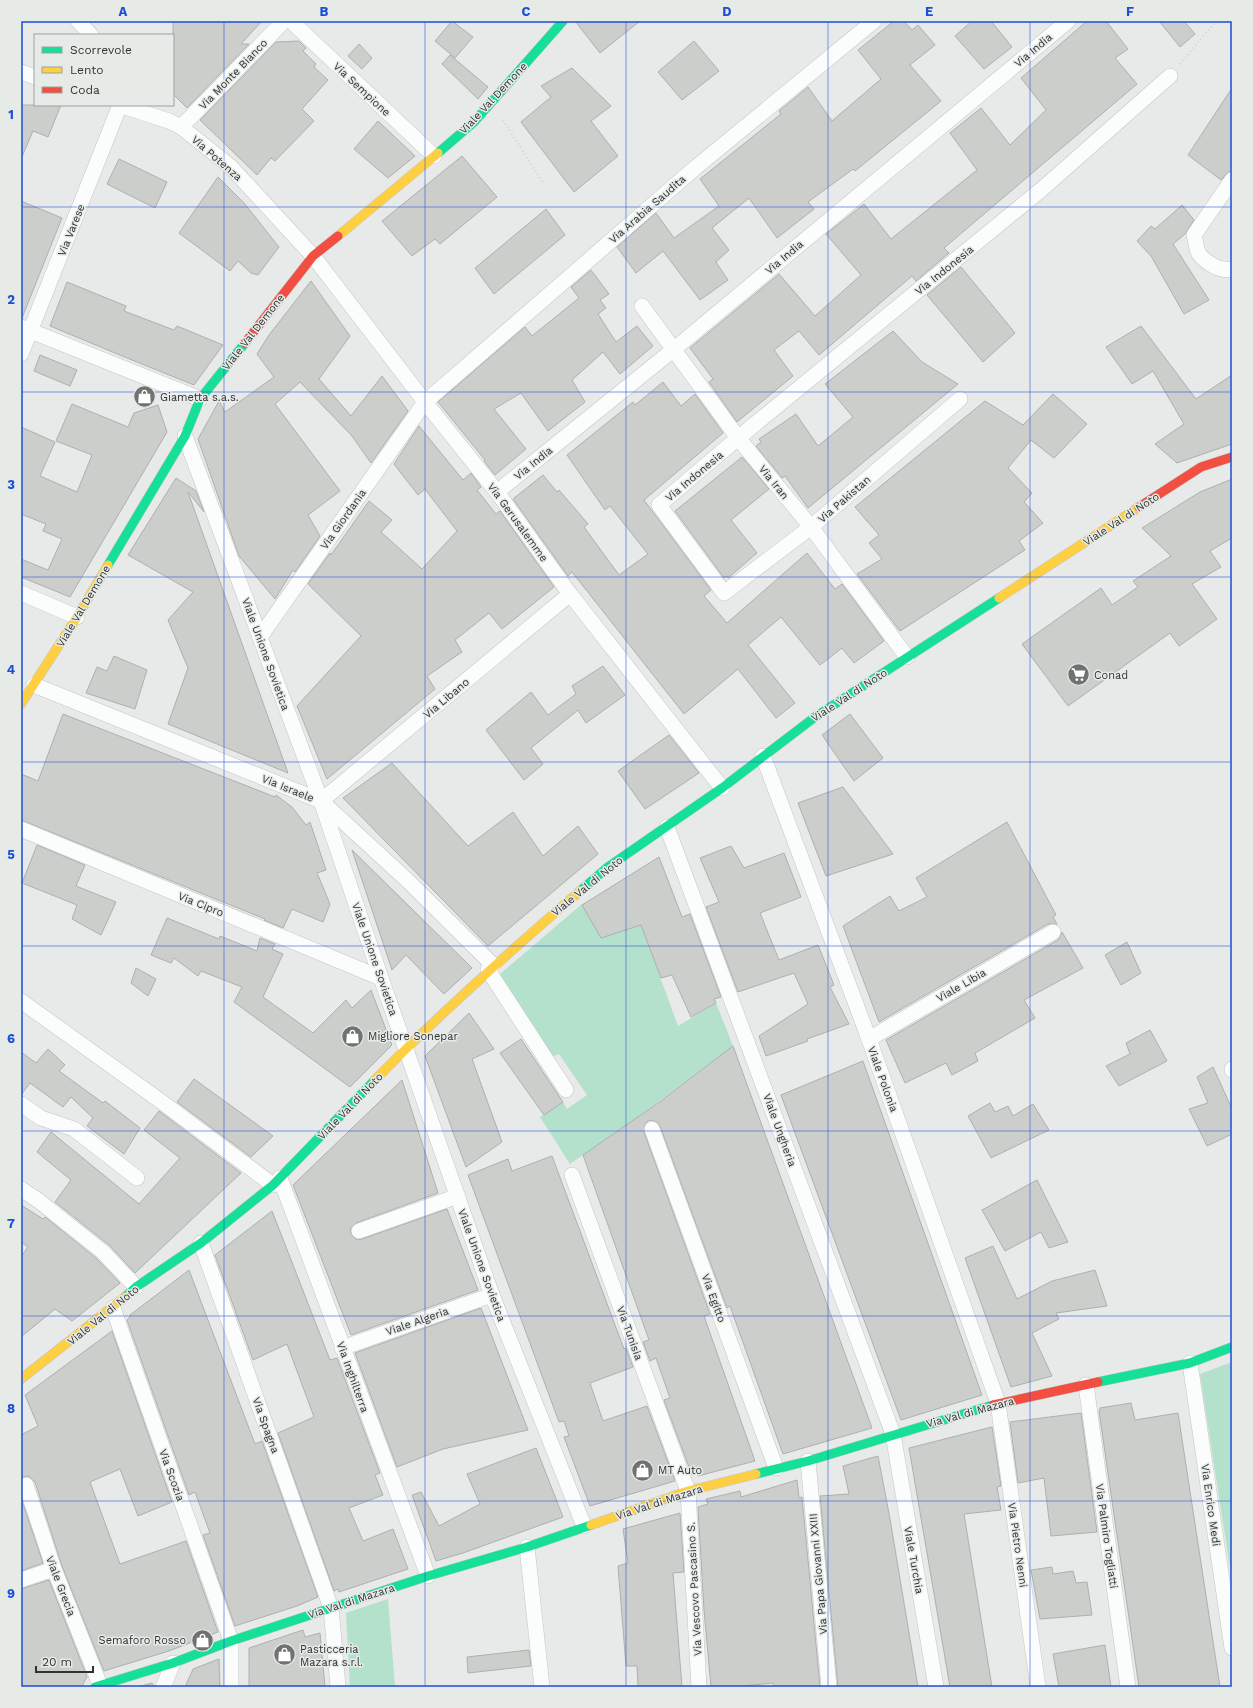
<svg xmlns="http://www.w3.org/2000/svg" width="1253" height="1708" font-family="'Work Sans',sans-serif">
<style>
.green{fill:#b4e1cb}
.building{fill:#cccecc;stroke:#adb0ae}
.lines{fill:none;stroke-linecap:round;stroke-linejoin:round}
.street-casing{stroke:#c4c6c5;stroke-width:16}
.fast-casing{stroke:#c4c6c5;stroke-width:10}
.slow-casing{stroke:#c4c6c5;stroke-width:10}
.jam-casing{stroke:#c4c6c5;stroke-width:10}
.path{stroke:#d4d6d4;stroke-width:2.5;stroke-dasharray:1 3;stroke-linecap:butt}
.street{stroke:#fbfcfc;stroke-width:15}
.fast{stroke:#16e098;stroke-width:9}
.slow{stroke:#ffcf43;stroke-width:9}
.jam{stroke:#f24e42;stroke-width:9}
.grid{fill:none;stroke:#1d4ed8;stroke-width:1;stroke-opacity:0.55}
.labels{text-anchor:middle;stroke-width:3;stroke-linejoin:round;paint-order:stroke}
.street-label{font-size:11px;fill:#303231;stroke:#e6ebe8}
.poi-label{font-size:11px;fill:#303231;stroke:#e6ebe8;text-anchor:start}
.neatline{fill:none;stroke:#1d4ed8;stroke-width:1.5}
.grid-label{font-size:13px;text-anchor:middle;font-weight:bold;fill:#1d4ed8}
</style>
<rect width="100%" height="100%" fill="#e7eae8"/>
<g class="green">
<path d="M582,904L602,937L641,925L678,1026L716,1003L733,1046L635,1119L570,1164L540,1117L563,1102L567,1109L587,1095L559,1054L550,1058L499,975Z"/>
<path d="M1232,1362V1581L1200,1374Z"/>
<path d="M388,1599L395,1687H350L346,1613Z"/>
</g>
<g class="building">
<path d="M173,21H262L241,44H249L187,108L173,94Z"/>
<path d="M452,21L473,37L455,58L435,41Z"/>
<path d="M575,21H640L600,53Z"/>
<path d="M894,21H904L912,30L918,25L935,45L910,65L941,101L855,171L853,169L808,202L814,209L777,238L749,198L712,228L729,250L716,262L728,280L700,300L663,251L636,273L617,247L656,213L674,238L719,206L700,179L781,114L779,111L808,87L832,121L881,79L858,50Z"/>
<path d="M972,21H991L1012,47L984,69L955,36Z"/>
<path d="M1087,21H1106L1128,49L1115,58L1137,84L944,248L949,253L916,281L912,276L819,355L799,331L774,350L793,376L737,422L709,382L713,379L690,348L779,274L815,316L861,275L826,234L864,204L891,239L977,170L950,133L981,108L1010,145L1046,110L1021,78Z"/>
<path d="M1159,21H1184L1195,34L1180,47Z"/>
<path d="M299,41L306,48L303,51L316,64L314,67L328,80L302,109L314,121L275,161L271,158L257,175L200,120L276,42Z"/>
<path d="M694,41L719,71L682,100L658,72Z"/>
<path d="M359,44L372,58L362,69L348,56Z"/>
<path d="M450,55L488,87L478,99L442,64Z"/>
<path d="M572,68L611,106L591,121L618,156L574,192L521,122L551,97L541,86Z"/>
<path d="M1232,88V171L1228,172L1221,180L1188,155Z"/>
<path d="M21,105H61L48,137L33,131L21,159Z"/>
<path d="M378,121L415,156L388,178L354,149Z"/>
<path d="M462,156L497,197L440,244L435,239L412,256L382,221Z"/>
<path d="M119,159L167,182L155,208L107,184Z"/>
<path d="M218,177L244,203L279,247L258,275L251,273L238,261L230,271L179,233Z"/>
<path d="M21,201L62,218L22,318H21Z"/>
<path d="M1182,205L1194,220L1185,234L1173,244L1209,300L1184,314L1151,256L1137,241L1151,226L1155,229Z"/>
<path d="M546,209L565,235L494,294L475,268Z"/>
<path d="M961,267L1015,333L983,362L927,295Z"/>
<path d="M591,270L609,294L600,300L606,308L598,314L616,342L637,326L653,346L620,374L603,352L572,380L585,402L548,431L521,393L494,409L526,449L495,475L484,461L485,460L438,402L525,327L532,336L579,298L571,287Z"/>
<path d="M311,281L350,336L319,379L351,416L382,376L408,411L371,463L352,436L300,382L275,404L340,491L308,515L320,536L295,572L293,570L275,599L239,556L198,439L219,401L225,412L274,377L257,354L269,335Z"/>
<path d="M67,282L126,306L124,311L174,330L177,326L223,345L194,385L127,358L50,326Z"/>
<path d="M1141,326L1196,399L1232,375V444L1177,463L1155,444L1184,424L1153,371L1132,384L1106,347Z"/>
<path d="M893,331L922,362L958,384L808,508L785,476L782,478L756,446L761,442L759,439L796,414L818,446L853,417L825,384Z"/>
<path d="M40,355L77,370L70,386L34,371Z"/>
<path d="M663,382L681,406L695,394L723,433L644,500L711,590L704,596L727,623L807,553L835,589L842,584L884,641L854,663L842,648L820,665L781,617L748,645L795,703L776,718L738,669L684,714L572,572L568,576L513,499L543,475L557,492L559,490L588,524L584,527L619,575L648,554L610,506L605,510L567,455L633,402L635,405Z"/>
<path d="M1053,394L1087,424L1054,458L1031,440L1008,468L1032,493L1024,502L1043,523L1019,541L1025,550L900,631L899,630L857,574L882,559L869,543L879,535L855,507L985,401L1023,425Z"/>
<path d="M72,404L128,427L134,413L158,405L167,432L70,597L21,577V559L48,570L62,539L43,531L46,524L21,514V427L55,442L40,476L77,492L92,455L56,441Z"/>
<path d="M419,426L463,480L471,473L481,487L477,490L496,514L500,511L554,587L502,629L489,613L455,640L462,652L427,676L435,689L327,779L297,706L361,636L308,584L330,553L331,555L369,501L392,520L381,532L422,569L457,531L425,489L418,495L394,464Z"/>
<path d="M742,457L769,489L731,520L757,553L728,578L727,576L724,578L675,511Z"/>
<path d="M176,478L196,491L204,512L188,492L288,773L168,724L188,668L168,620L193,592L128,555Z"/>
<path d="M1232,479V538L1210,551L1221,567L1192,584L1217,619L1179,646L1170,633L1068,706L1022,644L1101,588L1112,605L1138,587L1133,581L1171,556L1142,528L1200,492Z"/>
<path d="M114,656L147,670L135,709L86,693L97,667L107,671Z"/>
<path d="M603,666L625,695L586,723L578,710L531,748L543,764L524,780L486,730L531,692L548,715L576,694L572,686Z"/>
<path d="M63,714L275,797L276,795L292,807L306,825L310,822L326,870L317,873L330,904L323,922L292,909L283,928L264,920L265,919L21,820V774L38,781Z"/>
<path d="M850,714L883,758L854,781L822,735Z"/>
<path d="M669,735L699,773L645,809L618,771Z"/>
<path d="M392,763L468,846L513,812L543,856L578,826L598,854L488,946L343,798Z"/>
<path d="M843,787L893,854L826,876L798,803Z"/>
<path d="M1007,822L1056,915L1053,917L1057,924H1048L879,1022L843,926L890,896L899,911L927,897L916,878Z"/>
<path d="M37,845L85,865L76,886L116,902L101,935L72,919L77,905L22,883Z"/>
<path d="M731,846L744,868L784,853L801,897L760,913L779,960L818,945L834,985L830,987L849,1024L807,1039L808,1041L766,1056L759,1036L808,1004L794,973L738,992L706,907L719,902L700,858Z"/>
<path d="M352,850L472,968L444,994L406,955L392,970Z"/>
<path d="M659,857L682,917L690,914L721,997L714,999L716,1003L691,1017L672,975L661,978L641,925L601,938L582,905Z"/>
<path d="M167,918L219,939L220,936L257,951L260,938L275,944L272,949L283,954L263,997L313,1033L346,1000L352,1008L371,990L392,1045L350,1087L234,1002L242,987L201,971L198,976L174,958L171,963L151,955Z"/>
<path d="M1062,932L1083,968L1024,1000L1035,1018L975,1053L978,1061L952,1075L946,1063L905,1083L886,1040L1058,940Z"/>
<path d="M1127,942L1141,973L1121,985L1105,955Z"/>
<path d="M136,968L156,979L148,996L131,983Z"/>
<path d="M469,1013L494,1049L472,1059L502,1142L466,1167L425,1056Z"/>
<path d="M1150,1030L1167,1061L1119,1086L1106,1066L1130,1054L1126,1043Z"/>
<path d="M521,1039L563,1102L544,1115L500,1053Z"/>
<path d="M733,1046L872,1428L783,1454L730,1306L727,1308L660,1126L657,1122L649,1120L645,1124L644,1132L710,1314L704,1316L755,1461L698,1476L697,1474L692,1475L664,1400L670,1398L656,1358L650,1361L643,1342L649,1340L583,1155L658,1103Z"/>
<path d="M48,1049L65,1065L59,1071L103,1103L105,1101L140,1128L124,1154L87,1126L93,1118L71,1097L63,1107L30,1083L21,1095V1052L36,1063Z"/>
<path d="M863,1061L982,1395L901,1420L781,1095Z"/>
<path d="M1213,1067L1232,1109V1134L1207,1146L1189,1109L1208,1103L1197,1077Z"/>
<path d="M194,1079L273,1136L251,1157L177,1102Z"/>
<path d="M402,1080L438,1193L356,1223L350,1229L351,1234L357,1240L362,1239L447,1209L478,1290L351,1335L293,1185Z"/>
<path d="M990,1103L995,1112L1008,1106L1013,1116L1033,1104L1049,1130L991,1158L968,1116Z"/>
<path d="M159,1111L241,1173L135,1273L109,1245L55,1202L71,1180L37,1152L51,1132L139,1204L180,1158L144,1130Z"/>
<path d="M552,1156L624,1349L626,1348L633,1367L590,1383L603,1421L647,1406L675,1481L590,1506L564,1437L569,1436L564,1421L559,1422L468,1175L508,1159L512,1171Z"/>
<path d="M1037,1180L1068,1242L1049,1248L1041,1232L1005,1251L982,1210Z"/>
<path d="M21,1205L43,1219L45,1217L97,1259L120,1283L72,1321L55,1309L21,1337V1257L28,1247L21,1242Z"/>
<path d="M272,1211L330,1360L337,1358L380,1473L375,1475L383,1495L349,1508L363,1541L393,1529L408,1569L339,1592L338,1589L334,1591L278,1433L314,1417L287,1344L253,1360L215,1255Z"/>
<path d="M993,1246L1017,1299L1052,1281L1095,1270L1107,1306L1056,1313L1059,1319L1032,1333L1052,1376L1011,1387L965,1258Z"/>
<path d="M189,1270L255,1444L262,1441L318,1597L297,1606L235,1626L203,1535L210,1533L195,1492L189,1495L127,1320L130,1317V1315Z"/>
<path d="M481,1308L528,1430L443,1449L397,1467L355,1353Z"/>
<path d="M112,1331L172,1502L138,1516L120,1469L90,1482L120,1564L186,1541L218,1632L169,1651L104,1671L62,1566L35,1482L28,1476L21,1478V1435L38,1426L25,1395Z"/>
<path d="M1131,1403L1135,1420L1178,1413L1220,1687H1139L1099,1411H1100V1408Z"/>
<path d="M1081,1413L1097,1532L1051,1536L1044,1478L1018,1483L1010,1422Z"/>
<path d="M992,1427L1001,1486L997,1487L1001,1510L964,1514L992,1687H950L909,1448Z"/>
<path d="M536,1448L563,1517L463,1553L436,1561L412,1495L421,1492L439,1526L480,1504L467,1474Z"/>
<path d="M878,1456L890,1519L918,1687H838L820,1496L849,1494L843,1466Z"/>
<path d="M797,1480L799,1498L802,1497L820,1687H774L773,1683L732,1687H711L704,1610L698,1507L708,1504L706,1499L740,1491L741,1497Z"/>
<path d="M21,1498L43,1563L21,1571Z"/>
<path d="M680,1513L684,1572L673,1573L682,1687H638L637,1666H626L618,1566L628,1563L623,1529Z"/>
<path d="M1052,1567L1053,1574L1073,1571L1076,1583L1087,1582L1092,1615L1040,1619L1031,1570Z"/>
<path d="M49,1580L87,1677L83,1684V1687H21V1589Z"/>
<path d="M303,1630L305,1637L320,1633L325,1687H249V1648Z"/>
<path d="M1105,1645L1111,1687H1059L1053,1654Z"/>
<path d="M529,1650L531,1666L468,1673L467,1657Z"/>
<path d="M219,1659L220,1687H185L193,1669Z"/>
<path d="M152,1683L154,1687H138Z"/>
</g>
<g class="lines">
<defs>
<g id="street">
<path d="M78,21L91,35"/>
<path d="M291,21L434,156"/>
<path d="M21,72L35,77"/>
<path d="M119,105L169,121L181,127L230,166L313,256L425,402L497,492L570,594L722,788"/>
<path d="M181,127L284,21"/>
<path d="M1232,180L1194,235C1196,241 1196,249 1199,254C1206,263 1221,272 1232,269"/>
<path d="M642,306L738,438L811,527L907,657"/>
<path d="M21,327L200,399"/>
<path d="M21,354L120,105"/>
<path d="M960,399L811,527L724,593L659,505L738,438L1042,189L1170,76"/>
<path d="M185,436L321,801L381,978L492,1295L584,1526"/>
<path d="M497,492L673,350L1068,21"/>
<path d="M21,593L77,617"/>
<path d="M260,637L425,402L695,168L874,21"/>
<path d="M34,685L321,801L407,880L493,965"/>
<path d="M763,756L869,1039L998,1403L1038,1687"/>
<path d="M321,801L570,594"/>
<path d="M667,827L893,1434L936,1687"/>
<path d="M21,829L381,978"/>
<path d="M488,970L566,1090"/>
<path d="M21,1001L166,1105L273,1185"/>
<path d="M869,1039L1053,932"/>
<path d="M1232,1069V1070"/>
<path d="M21,1104L41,1118L74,1129L137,1178"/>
<path d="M652,1129L776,1468"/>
<path d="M572,1175L688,1491L699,1687"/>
<path d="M280,1178L428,1576"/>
<path d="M21,1189L39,1201L103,1252L136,1287"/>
<path d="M359,1231L458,1196"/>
<path d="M201,1243L331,1608L338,1687"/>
<path d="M113,1308L231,1641V1687"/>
<path d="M342,1348L492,1295"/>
<path d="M1190,1363L1232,1648"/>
<path d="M1086,1385L1128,1687"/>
<path d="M808,1461L829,1687"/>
<path d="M26,1485L54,1569L100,1685"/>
<path d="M527,1547L542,1687"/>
<path d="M21,1580L54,1569"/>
<path d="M163,1687L173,1663"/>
</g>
<g id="fast">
<path d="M438,153L474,122L563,21"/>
<path d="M108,565L185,436L200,399L245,343"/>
<path d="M580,891L608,867L722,788L815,717L999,598"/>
<path d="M125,1297L136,1287L201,1243L273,1185L375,1080"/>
<path d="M1098,1382L1190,1363L1232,1347"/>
<path d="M756,1474L808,1461L993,1405"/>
<path d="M95,1687L173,1663L231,1641L428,1576L527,1547L591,1525"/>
</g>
<g id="slow">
<path d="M338,236L438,153"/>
<path d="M999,598L1139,507"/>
<path d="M21,704L77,617L108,565"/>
<path d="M375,1080C440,1013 509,952 580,891"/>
<path d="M21,1379L125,1297"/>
<path d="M591,1525L688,1491L756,1474"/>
</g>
<g id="jam">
<path d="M245,343L313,256L338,236"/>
<path d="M1139,507L1201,467L1232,457"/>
<path d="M993,1405L1098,1382"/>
</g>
</defs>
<use href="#street" class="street-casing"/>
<use href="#fast" class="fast-casing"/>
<use href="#slow" class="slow-casing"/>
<use href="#jam" class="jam-casing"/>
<g class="path">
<path d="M1180,64L1216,21"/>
<path d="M503,120L543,183"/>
</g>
<use href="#street" class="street"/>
<use href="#fast" class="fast"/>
<use href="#slow" class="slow"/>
<use href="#jam" class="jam"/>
</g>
<path class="grid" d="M224,21V1687M425,21V1687M626,21V1687M828,21V1687M1030,21V1687M21,207H1232M21,392H1232M21,577H1232M21,762H1232M21,946H1232M21,1131H1232M21,1316H1232M21,1501H1232"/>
<defs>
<symbol id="shop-disc" viewBox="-11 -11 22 22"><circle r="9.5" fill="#707271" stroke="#e6ebe8"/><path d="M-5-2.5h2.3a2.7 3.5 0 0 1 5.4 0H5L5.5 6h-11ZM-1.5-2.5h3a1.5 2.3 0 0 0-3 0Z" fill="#fff"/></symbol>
<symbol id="supermarket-disc" viewBox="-11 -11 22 22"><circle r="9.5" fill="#707271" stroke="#e6ebe8"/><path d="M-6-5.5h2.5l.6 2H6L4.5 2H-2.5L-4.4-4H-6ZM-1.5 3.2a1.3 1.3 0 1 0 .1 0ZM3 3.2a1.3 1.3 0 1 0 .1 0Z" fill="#fff"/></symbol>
</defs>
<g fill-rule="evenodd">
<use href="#shop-disc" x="132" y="384" width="25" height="25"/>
<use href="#supermarket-disc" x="1066" y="662" width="25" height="25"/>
<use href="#shop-disc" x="340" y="1024" width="25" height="25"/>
<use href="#shop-disc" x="630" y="1458" width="25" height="25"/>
<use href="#shop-disc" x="190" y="1628" width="25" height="25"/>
<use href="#shop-disc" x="272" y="1642" width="25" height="25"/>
</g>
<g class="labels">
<g class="street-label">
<text transform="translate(1033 50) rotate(-40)" y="4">Via India</text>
<text transform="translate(233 74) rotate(-46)" y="4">Via Monte Bianco</text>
<text transform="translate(362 89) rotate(43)" y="4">Via Sempione</text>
<text transform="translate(493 98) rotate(-47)" y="4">Viale Val Demone</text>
<text transform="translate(217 158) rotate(41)" y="4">Via Potenza</text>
<text transform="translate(647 209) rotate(-41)" y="4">Via Arabia Saudita</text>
<text transform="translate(71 230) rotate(-68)" y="4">Via Varese</text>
<text transform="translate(784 257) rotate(-40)" y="4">Via India</text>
<text transform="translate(944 270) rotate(-39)" y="4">Via Indonesia</text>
<text transform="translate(253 332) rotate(-52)" y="4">Viale Val Demone</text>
<text transform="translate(533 463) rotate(-39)" y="4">Via India</text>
<text transform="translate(694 476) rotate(-40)" y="4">Via Indonesia</text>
<text transform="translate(774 482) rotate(51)" y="4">Via Iran</text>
<text transform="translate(844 499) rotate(-41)" y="4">Via Pakistan</text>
<text transform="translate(343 519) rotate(-55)" y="4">Via Giordania</text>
<text transform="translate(1121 519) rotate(-33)" y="4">Viale Val di Noto</text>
<text transform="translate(518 522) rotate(54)" y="4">Via Gerusalemme</text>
<text transform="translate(83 606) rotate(-59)" y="4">Viale Val Demone</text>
<text transform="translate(266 654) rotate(70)" y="4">Viale Unione Sovietica</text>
<text transform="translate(849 695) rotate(-33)" y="4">Viale Val di Noto</text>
<text transform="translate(446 698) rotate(-40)" y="4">Via Libano</text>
<text transform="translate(288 788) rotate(22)" y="4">Via Israele</text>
<text transform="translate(587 886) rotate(-39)" y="4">Viale Val di Noto</text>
<text transform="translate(201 904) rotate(22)" y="4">Via Cipro</text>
<text transform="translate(375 959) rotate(71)" y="4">Viale Unione Sovietica</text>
<text transform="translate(961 985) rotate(-30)" y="4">Viale Libia</text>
<text transform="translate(883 1079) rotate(70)" y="4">Viale Polonia</text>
<text transform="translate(350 1106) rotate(-46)" y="4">Viale Val di Noto</text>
<text transform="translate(780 1130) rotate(70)" y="4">Viale Ungheria</text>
<text transform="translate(482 1265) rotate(70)" y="4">Viale Unione Sovietica</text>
<text transform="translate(714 1298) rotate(70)" y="4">Via Egitto</text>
<text transform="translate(103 1315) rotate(-39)" y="4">Viale Val di Noto</text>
<text transform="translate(417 1321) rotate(-19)" y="4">Viale Algeria</text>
<text transform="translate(630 1333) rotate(70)" y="4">Via Tunisia</text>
<text transform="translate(353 1377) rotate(70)" y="4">Via Inghilterra</text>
<text transform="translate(970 1412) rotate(-15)" y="4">Via Val di Mazara</text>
<text transform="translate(266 1425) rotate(70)" y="4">Via Spagna</text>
<text transform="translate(172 1475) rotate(70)" y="4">Via Scozia</text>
<text transform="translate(659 1502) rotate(-18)" y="4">Via Val di Mazara</text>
<text transform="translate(1211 1505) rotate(82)" y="4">Via Enrico Medi</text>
<text transform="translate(1107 1536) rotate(82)" y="4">Via Palmiro Togliatti</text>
<text transform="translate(1018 1545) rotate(82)" y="4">Via Pietro Nenni</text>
<text transform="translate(914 1560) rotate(80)" y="4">Viale Turchia</text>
<text transform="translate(818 1574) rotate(-95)" y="4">Via Papa Giovanni XXIII</text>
<text transform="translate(61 1586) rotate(69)" y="4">Viale Grecia</text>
<text transform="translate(694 1589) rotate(-93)" y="4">Via Vescovo Pascasino S.</text>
<text transform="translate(351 1601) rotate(-18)" y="4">Via Val di Mazara</text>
</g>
<g class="poi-label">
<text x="160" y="401">Giametta s.a.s.</text>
<text x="1094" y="679">Conad</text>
<text x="368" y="1040">Migliore Sonepar</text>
<text x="658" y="1474">MT Auto</text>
<text x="186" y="1644" text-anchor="end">Semaforo Rosso</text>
<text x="300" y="1653">Pasticceria<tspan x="300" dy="13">Mazara s.r.l.</tspan></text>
</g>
</g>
<rect width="1253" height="1708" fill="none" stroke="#e6ebe8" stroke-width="44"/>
<rect x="34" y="34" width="140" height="72" fill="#e6ebe8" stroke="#9da19f"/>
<rect x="42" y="47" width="20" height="6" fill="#16e098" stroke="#9da19f"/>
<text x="70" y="54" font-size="12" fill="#303231">Scorrevole</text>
<rect x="42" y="67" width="20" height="6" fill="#ffcf43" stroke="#9da19f"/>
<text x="70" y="74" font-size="12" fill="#303231">Lento</text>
<rect x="42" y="87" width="20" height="6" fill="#f24e42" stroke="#9da19f"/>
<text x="70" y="94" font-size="12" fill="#303231">Coda</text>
<path d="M36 1666v6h57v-6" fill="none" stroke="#303231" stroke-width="2"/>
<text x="42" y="1666" font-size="12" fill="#303231" stroke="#e6ebe8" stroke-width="3" paint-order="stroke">20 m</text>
<rect x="22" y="22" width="1209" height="1664" class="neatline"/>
<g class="grid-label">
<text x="123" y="16">A</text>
<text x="324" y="16">B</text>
<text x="526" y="16">C</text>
<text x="727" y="16">D</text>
<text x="929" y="16">E</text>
<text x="1130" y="16">F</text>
<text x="11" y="119">1</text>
<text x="11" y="304">2</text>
<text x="11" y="489">3</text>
<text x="11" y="674">4</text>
<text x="11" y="859">5</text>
<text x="11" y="1043">6</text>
<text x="11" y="1228">7</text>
<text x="11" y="1413">8</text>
<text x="11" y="1598">9</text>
</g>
</svg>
